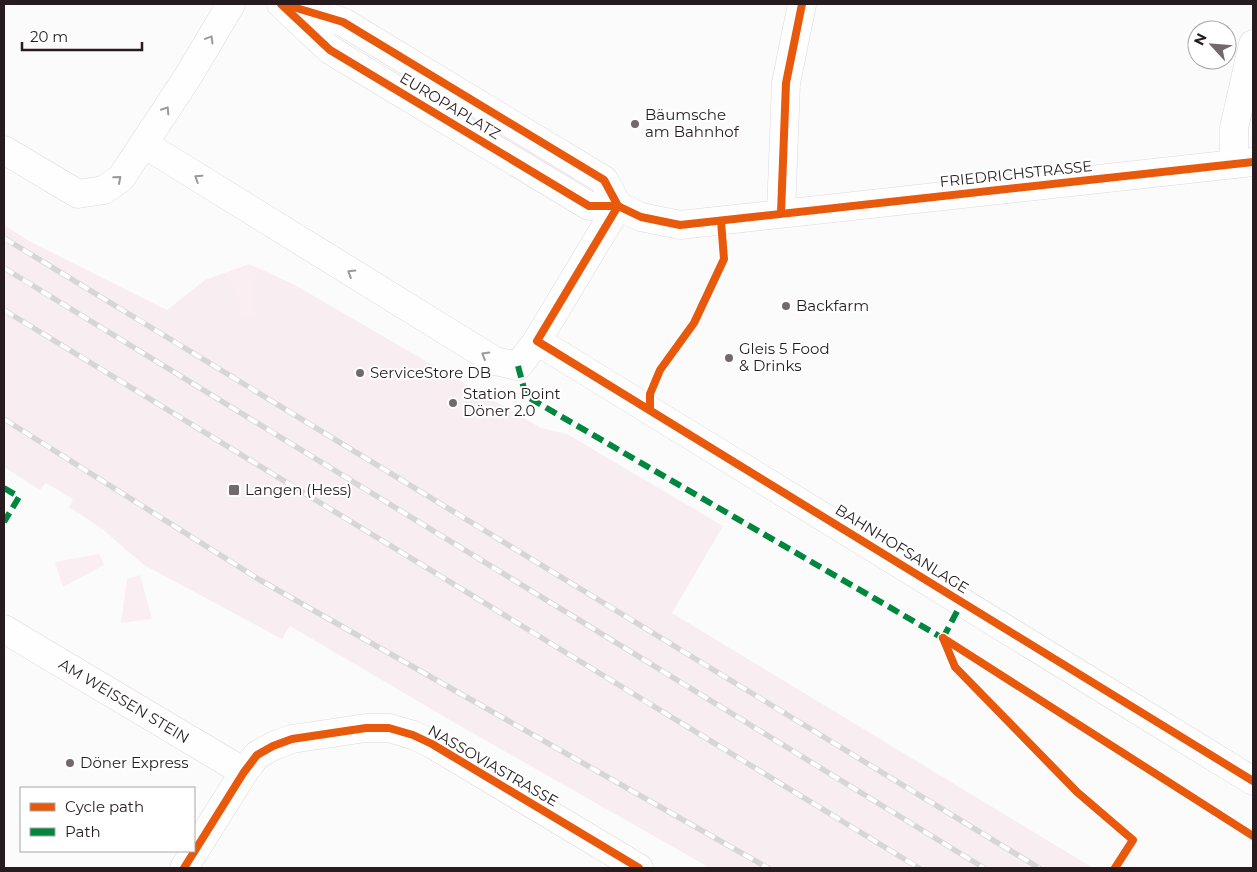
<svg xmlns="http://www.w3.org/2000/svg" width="1257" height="872" font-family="Montserrat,sans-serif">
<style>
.built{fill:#f8eef1}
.green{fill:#faeef2}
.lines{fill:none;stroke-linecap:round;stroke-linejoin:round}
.minor-casing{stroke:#ded8da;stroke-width:29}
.minor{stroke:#fefefe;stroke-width:28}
.rail-casing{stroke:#d7d6d6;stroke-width:5.5}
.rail{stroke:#fff;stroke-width:4;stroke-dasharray:11;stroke-linecap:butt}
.quiet{stroke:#00873e;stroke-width:6;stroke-dasharray:12 6;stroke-linecap:butt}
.cycleway-casing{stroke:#fff;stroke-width:11}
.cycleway{stroke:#e8590c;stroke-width:8}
.oneway{stroke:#9d989a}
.poi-dot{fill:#71696c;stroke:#fff;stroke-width:2}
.labels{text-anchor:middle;stroke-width:4;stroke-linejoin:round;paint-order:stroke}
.street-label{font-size:15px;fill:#271b1f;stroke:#fff}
.poi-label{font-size:15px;fill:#271b1f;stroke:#fff;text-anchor:start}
</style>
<rect width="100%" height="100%" fill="#fbfbfb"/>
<path class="built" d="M4,225L31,242L167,310L205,280L249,264L295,285L541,428L567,434L723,526L672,613L1093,868H710L455,723L290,626L282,639L144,565L101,528L69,507L73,499L46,483L40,490L4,467Z"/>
<g class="green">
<path d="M434,87L577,173L570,184L427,98Z"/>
<path d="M254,268L255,316L244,318L226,273Z"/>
<path d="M99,554L104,565L63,587L55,562Z"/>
<path d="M140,575L152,619L121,623L127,579Z"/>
</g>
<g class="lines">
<defs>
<g id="minor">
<path d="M281,4L330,50L589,206H618L641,217L680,225L1253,162"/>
<path d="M287,5L343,22L604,180L618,206"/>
<path d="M144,144L495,361L518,366L537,341L618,206"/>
<path d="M4,150L78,194L104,190L121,178L189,75L231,4"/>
<path d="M1234,164V128L1253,44"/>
<path d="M781,213L786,83L802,4"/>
<path d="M537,341L1253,781"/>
<path d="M4,629L244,772"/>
<path d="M184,868L244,772L257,755L273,746L292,739L366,728H389L413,735L432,744L639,868"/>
</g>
</defs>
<use href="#minor" class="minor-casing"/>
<use href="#minor" class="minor"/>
<defs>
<g id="rail">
<path d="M4,238L1039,868"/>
<path d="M4,268L984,868"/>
<path d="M4,310L919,868"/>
<path d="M4,419L260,580L768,868"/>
</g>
</defs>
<use href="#rail" class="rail-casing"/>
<use href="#rail" class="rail"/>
<g class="quiet">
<path d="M518,366L526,396L946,640"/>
<path d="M4,488L19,497L4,522"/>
<path d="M943,638L962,602"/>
</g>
<defs>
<g id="cycleway">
<path d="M281,4L330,50L589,206H618L641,217L680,225L1253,162"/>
<path d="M283,4L343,22L604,180L618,206"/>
<path d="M618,206L537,341L1253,781"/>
<path d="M781,213L786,83L802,4"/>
<path d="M650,410V394L660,370L694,323L724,259L721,221"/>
<path d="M943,638L1253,836"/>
<path d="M943,638L955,667L1077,792L1133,840L1115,868"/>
<path d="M184,868L244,772L257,755L273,746L292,739L366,728H389L413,735L432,744L639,868"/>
</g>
</defs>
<use href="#cycleway" class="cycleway-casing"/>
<use href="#cycleway" class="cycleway"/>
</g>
<defs><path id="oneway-chevron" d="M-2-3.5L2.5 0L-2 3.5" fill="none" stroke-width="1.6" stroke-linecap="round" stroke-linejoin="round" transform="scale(1.25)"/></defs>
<g class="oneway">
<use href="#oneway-chevron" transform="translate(210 39) rotate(-59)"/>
<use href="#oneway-chevron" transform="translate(166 110) rotate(-57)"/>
<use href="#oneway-chevron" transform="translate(198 178) rotate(-147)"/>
<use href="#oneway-chevron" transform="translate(118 179) rotate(-41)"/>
<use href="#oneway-chevron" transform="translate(351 273) rotate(-148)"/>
<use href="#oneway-chevron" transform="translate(485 355) rotate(-149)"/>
</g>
<g class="poi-dot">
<circle cx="635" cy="124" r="5"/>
<circle cx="786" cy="306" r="5"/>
<circle cx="729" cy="358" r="5"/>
<circle cx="360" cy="373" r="5"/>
<circle cx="453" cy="403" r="5"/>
<rect x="228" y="484" width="12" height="12" rx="2.5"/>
<circle cx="70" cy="763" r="5"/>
</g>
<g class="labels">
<g class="street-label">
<text transform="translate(450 106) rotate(31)" y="5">EUROPAPLATZ</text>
<text transform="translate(1016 174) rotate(-6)" y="5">FRIEDRICHSTRASSE</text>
<text transform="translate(902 549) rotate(32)" y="5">BAHNHOFSANLAGE</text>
<text transform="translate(124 701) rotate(31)" y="5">AM WEISSEN STEIN</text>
<text transform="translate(493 766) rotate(30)" y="5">NASSOVIASTRASSE</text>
</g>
<g class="poi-label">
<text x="645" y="120">Bäumsche<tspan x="645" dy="17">am Bahnhof</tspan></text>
<text x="796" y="311">Backfarm</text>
<text x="739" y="354">Gleis 5 Food<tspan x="739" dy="17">&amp; Drinks</tspan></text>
<text x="370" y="378">ServiceStore DB</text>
<text x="463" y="399">Station Point<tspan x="463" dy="17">Döner 2.0</tspan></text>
<text x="245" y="495">Langen (Hess)</text>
<text x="80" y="768">Döner Express</text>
</g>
</g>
<rect width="1257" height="872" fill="none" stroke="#271b1f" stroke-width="10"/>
<rect x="20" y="787" width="175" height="65" fill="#ffffff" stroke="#a9a4a5"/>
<rect x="30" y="803" width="25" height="8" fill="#e8590c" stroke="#a9a4a5"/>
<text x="65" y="812" font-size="15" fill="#271b1f">Cycle path</text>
<rect x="30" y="828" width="25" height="8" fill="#00873e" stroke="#a9a4a5"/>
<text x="65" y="837" font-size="15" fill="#271b1f">Path</text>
<g transform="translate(1212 45) rotate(296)"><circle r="24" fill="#ffffff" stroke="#a9a4a5"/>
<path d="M0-4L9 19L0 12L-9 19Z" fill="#71696c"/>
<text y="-8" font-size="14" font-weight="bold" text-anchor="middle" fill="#271b1f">N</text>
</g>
<path d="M22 42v8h120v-8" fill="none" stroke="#271b1f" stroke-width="2.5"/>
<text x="30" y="42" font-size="15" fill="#271b1f" stroke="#ffffff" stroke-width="4" paint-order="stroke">20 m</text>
</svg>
